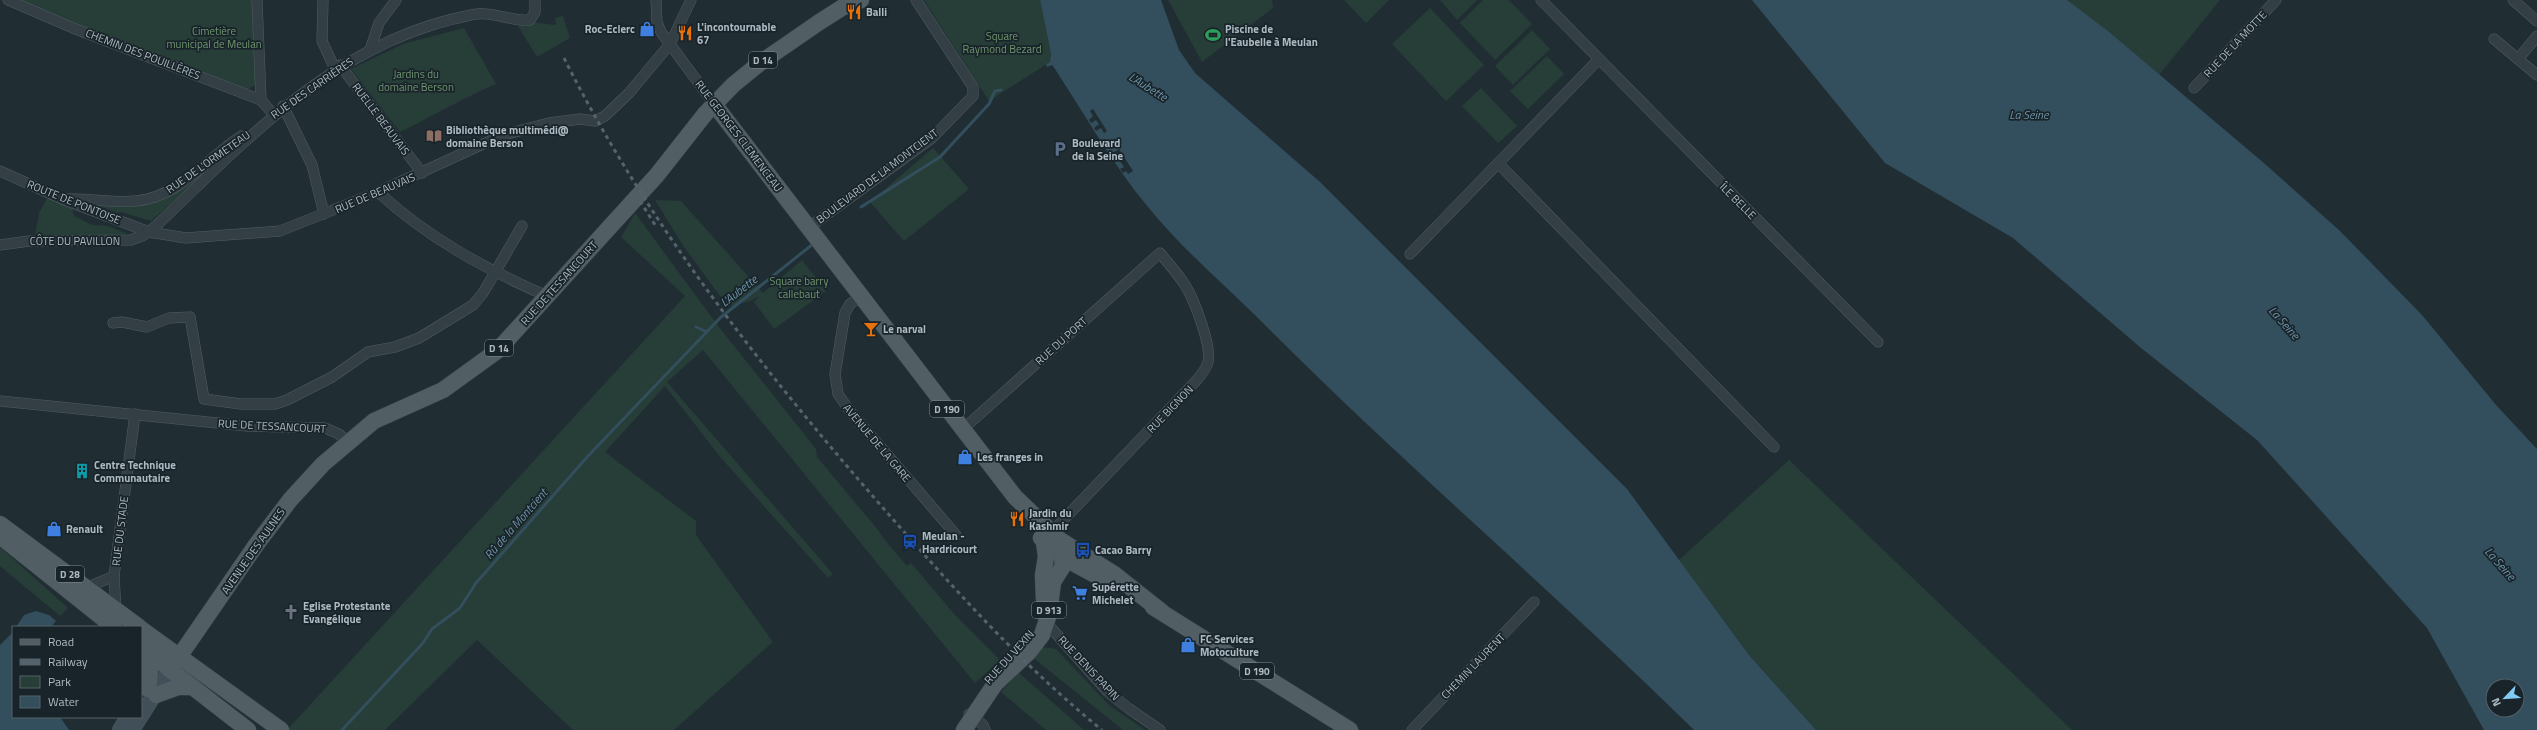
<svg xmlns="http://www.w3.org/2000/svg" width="2537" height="730" font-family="'Titillium Web',sans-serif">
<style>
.green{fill:#273d37}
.water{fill:#334e5c;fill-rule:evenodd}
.pier{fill:#202e34}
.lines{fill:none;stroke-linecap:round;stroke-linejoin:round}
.stream{stroke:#334e5c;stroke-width:3}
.minor-casing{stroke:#505d63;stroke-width:11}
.secondary-casing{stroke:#505d63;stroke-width:16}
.primary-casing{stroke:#3f4b52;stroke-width:17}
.minor{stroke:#333f45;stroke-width:10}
.secondary{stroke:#414f58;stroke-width:15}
.primary{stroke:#515f65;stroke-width:16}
.rail{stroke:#55646c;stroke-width:3;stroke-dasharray:4 4;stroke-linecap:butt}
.labels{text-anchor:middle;stroke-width:3.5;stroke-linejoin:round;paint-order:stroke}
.shield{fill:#19242a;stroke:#818d94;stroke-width:1}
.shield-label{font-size:10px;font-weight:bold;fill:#adbac2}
.poi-label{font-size:11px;font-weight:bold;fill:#adbac2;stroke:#19242a;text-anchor:start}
.park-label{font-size:11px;fill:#6f966e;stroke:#19242a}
.street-label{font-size:11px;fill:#adbac2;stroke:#19242a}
.water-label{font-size:12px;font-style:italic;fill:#6e94a6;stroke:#19242a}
</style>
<rect width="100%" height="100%" fill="#202e34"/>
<g class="green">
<path d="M17,0H253L256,84L246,91Z"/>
<path d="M924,0H1040L1051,54L1050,62L989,101Z"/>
<path d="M1168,0H1272L1273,8L1202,62Z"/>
<path d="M1344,0H1389L1366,23Z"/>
<path d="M1440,0H1477L1457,20Z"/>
<path d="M1483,0H1509L1532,24L1495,60L1460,23Z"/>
<path d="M2067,0H2220L2159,75Z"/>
<path d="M1430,8L1484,65L1446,101L1392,44Z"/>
<path d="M563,16L570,38L537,57L518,26L529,22L556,25L555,18Z"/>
<path d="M464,28L496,84C463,98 433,116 400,132L351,69L403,44Z"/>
<path d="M1532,30L1550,49L1513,85L1495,66Z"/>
<path d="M1547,56L1564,74L1528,109L1510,91Z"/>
<path d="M1481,88L1517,126L1498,143L1462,106Z"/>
<path d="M240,143L151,221L121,212L118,213L91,203H148Z"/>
<path d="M933,148L969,189L904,241L870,202Z"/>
<path d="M47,198L72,208L74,216L92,225L108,226L128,234L69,238L35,236L39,213Z"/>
<path d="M655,200L681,201L763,293L802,260L826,291L774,329L754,302L759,296C750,303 739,303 728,307L684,247Z"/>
<path d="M635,213L719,327L816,449L817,457L878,530L884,539L907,566L911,563L956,616L1000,660L975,683L703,350L667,382L833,574L828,578L721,458L665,386L605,452L696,521V535L773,642L674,730H573L477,640L385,730H287L685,296L621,237Z"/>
<path d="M1789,460L2072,730H1816L1749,655L1679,560Z"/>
<path d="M0,547L68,608L60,616L0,566Z"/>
<path d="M1043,647L1056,649L1110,706L1145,730H1123L1031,656Z"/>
<path d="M1018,672L1084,730H1046L1001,692Z"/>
</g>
<g class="water">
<path d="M1040,0H1161L1179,50L1195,73L1320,182L1627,489L1749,655L1816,730H1694C1553,591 1402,463 1263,323C1225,285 1182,249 1148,207C1113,165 1085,115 1055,69L1052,65L1047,67L1046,64L1050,62L1051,54Z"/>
<path d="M1752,0H2067L2108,31L2265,164L2340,231L2422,315L2496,405L2537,449V730H2484L2427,628L2257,440L2141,348L2013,238L1885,163ZM2493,686H2517V710H2493Z"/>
<path d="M36,611L49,615L56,621L51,627H16L24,615Z"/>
<path d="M13,632V717H60L69,730H0V645Z"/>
</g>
<g class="pier">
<path d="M1093,109L1107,131L1104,133L1101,128L1096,131L1094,128L1099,124L1096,120L1091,123L1089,120L1093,116L1090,111Z"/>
<path d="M1119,149L1133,171L1128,174L1126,171L1123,173L1120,169L1124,167L1119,160L1116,162L1113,158L1116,156L1114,152Z"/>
</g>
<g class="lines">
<g class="stream">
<path d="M861,207L940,157L989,104L995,91L1001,90"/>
<path d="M696,327L707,332"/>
<path d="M342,730L423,643L432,629L460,608L476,583L588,456L720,318L813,244"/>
</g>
<defs>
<g id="minor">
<path d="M8,0L73,28L261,100L273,114"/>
<path d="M257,0L261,100"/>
<path d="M323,0L322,41L335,69"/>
<path d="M656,0L657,22L661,32L714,104"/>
<path d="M1541,0L1878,342"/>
<path d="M2513,0L2537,21"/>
<path d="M2494,39L2537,75"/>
<path d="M370,50L379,23L396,0"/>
<path d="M2518,59L2537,36"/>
<path d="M340,65L422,173"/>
<path d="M2194,88L2276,0"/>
<path d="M283,106L312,165L324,214"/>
<path d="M1498,163L1774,447"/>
<path d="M0,171L62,199L149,232L186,238L280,231L378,192L503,135L549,123L580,119L595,121L605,116L629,93L670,44L691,0"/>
<path d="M378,192C428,238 485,269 547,296"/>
<path d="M66,199C89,198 112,203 136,201C180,197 207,158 241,136"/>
<path d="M808,228L932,138L973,96V87L916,0"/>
<path d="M0,245L29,241L131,240L144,235L157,225C250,136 339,40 471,15C492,10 511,22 530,20L535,12V0"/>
<path d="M1410,254L1598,60"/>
<path d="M860,297L850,304L845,313L835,374L838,394L849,410L956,535"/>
<path d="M113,323L122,322L147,327L169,318L190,317L204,399L241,404H275L287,400L332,377L368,352L395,347L419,338L473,305L483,293L522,226"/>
<path d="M0,401L247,426L325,428L339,434L347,442"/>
<path d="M963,429L1160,253C1168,263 1178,274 1185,285C1194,299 1212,346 1208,362C1206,370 1200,376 1195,382L1048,536"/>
<path d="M88,587L114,576"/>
<path d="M116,610L114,576L135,414"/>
<path d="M1043,619L1108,692L1128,708L1160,730"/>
<path d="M969,714L983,725L985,730"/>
<path d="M1412,730L1534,602"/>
</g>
<g id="secondary">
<path d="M120,730L128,717"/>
<path d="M132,730L170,670"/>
</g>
<g id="primary">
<path d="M714,104L1015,497L1060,540L1114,574L1162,612"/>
<path d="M0,524L139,627"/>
<path d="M0,536L114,627"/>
<path d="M1041,538L1073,563L1112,584"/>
<path d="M1044,542L1046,557L1043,575L1044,599"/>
<path d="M1153,607L1350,730"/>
<path d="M141,629L281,730"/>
<path d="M141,647L248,730"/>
<path d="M145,651L150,672L148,689"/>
<path d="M170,670L256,545L290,500L323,464L374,421L443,390L497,351L657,175L705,114L733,85L760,63L818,23L843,7L861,0"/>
<path d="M156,695L178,687H190"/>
<path d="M964,730L995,684L1029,652L1042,635L1049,614L1053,582L1063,566L1061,547"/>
</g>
</defs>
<use href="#minor" class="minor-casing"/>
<use href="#secondary" class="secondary-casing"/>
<use href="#primary" class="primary-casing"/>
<use href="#minor" class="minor"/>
<use href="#secondary" class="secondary"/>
<use href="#primary" class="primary"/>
<g class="rail">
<path d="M564,58C646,221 758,364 877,501C948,582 1018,662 1102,730"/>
<path d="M640,201L657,228"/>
</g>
</g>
<defs>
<symbol id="restaurant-bare" viewBox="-9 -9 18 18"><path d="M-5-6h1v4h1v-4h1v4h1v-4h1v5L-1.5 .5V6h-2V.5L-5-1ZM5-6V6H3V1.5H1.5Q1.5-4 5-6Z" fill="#e8710a" stroke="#19242a" stroke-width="2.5" paint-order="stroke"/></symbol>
<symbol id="shop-bare" viewBox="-9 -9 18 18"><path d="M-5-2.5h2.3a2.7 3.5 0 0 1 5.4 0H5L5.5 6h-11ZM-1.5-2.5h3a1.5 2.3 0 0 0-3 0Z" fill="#3f7fe0" stroke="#19242a" stroke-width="2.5" paint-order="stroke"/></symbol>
<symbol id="stadium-bare" viewBox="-9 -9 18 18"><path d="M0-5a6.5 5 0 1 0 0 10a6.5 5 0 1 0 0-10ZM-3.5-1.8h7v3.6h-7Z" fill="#2e9e5b" stroke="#19242a" stroke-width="2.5" paint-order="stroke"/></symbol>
<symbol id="library-bare" viewBox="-9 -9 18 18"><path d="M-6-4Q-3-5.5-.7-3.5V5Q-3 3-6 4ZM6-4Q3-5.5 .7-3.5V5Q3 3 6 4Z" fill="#8d6e63" stroke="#19242a" stroke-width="2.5" paint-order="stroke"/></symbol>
<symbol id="parking-bare" viewBox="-9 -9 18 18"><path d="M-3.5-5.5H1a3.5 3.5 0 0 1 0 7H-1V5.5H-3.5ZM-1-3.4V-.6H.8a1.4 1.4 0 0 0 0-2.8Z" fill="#5c6f8a" stroke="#19242a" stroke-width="2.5" paint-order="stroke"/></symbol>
<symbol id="bar-bare" viewBox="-9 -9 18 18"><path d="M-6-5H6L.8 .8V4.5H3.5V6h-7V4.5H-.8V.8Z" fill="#e8710a" stroke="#19242a" stroke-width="2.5" paint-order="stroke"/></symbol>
<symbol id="building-bare" viewBox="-9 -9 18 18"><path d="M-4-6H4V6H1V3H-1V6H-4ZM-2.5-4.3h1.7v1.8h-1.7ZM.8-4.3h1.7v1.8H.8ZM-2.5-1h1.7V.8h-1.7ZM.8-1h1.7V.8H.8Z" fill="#0f9aa8" stroke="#19242a" stroke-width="2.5" paint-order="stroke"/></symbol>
<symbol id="station-bare" viewBox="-9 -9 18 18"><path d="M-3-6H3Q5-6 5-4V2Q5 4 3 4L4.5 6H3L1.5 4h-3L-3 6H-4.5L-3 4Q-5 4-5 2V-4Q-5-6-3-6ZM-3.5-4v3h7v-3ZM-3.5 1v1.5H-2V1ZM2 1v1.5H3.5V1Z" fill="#1a4fb4" stroke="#19242a" stroke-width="2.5" paint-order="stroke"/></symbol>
<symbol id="bus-bare" viewBox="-9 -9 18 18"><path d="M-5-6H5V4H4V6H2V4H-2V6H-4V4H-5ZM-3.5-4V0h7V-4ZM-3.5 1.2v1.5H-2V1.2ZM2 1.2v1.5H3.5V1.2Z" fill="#1a4fb4" stroke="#19242a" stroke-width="2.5" paint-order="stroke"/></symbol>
<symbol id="supermarket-bare" viewBox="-9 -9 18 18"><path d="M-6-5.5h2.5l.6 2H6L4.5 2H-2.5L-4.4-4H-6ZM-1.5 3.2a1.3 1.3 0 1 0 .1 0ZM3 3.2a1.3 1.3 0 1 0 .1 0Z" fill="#3f7fe0" stroke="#19242a" stroke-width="2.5" paint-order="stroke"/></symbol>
<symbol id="church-bare" viewBox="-9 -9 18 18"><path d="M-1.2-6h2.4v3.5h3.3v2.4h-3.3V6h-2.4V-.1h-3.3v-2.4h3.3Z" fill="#6b7280" stroke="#19242a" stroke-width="2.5" paint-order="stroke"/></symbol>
</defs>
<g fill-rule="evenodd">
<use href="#restaurant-bare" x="843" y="1" width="22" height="22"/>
<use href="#shop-bare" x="636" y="18" width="22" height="22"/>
<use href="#restaurant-bare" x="674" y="22" width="22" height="22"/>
<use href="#stadium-bare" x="1202" y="24" width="22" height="22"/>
<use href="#library-bare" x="423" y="125" width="22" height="22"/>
<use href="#parking-bare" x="1049" y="138" width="22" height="22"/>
<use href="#bar-bare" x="860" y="318" width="22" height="22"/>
<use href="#shop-bare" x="954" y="446" width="22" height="22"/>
<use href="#building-bare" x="71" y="460" width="22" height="22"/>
<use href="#restaurant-bare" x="1006" y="508" width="22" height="22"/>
<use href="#shop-bare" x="43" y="518" width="22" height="22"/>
<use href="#station-bare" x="899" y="531" width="22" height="22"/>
<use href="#bus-bare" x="1072" y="539" width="22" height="22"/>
<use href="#supermarket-bare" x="1069" y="582" width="22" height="22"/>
<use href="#church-bare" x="280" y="601" width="22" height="22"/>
<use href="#shop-bare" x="1177" y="634" width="22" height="22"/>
</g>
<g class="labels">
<g class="shield">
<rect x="749" y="52" width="28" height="16" rx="3"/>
<rect x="485" y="340" width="28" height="16" rx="3"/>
<rect x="930" y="401" width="34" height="16" rx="3"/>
<rect x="56" y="566" width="28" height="16" rx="3"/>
<rect x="1032" y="602" width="34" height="16" rx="3"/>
<rect x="1240" y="663" width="34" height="16" rx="3"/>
</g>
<g class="shield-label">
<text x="763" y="64">D 14</text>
<text x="499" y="352">D 14</text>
<text x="947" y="413">D 190</text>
<text x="70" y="578">D 28</text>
<text x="1049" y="614">D 913</text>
<text x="1257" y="675">D 190</text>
</g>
<g class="poi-label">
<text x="866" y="16">Balli</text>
<text x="697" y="31">L'incontournable<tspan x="697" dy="13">67</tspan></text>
<text x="635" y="33" text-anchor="end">Roc-Eclerc</text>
<text x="1225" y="33">Piscine de<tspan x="1225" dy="13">l'Eaubelle à Meulan</tspan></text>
<text x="446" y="134">Bibliothèque multimédi@<tspan x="446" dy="13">domaine Berson</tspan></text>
<text x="1072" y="147">Boulevard<tspan x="1072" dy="13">de la Seine</tspan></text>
<text x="883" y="333">Le narval</text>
<text x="977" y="461">Les franges in</text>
<text x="94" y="469">Centre Technique<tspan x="94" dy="13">Communautaire</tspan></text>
<text x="1029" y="517">Jardin du<tspan x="1029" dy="13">Kashmir</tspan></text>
<text x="66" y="533">Renault</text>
<text x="922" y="540">Meulan -<tspan x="922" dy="13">Hardricourt</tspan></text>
<text x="1095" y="554">Cacao Barry</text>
<text x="1092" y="591">Supérette<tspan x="1092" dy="13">Michelet</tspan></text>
<text x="303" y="610">Eglise Protestante<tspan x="303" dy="13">Evangélique</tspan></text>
<text x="1200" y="643">FC Services<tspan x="1200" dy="13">Motoculture</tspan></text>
</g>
<g class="park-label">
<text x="214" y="35">Cimetière<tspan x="214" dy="13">municipal de Meulan</tspan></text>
<text x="1002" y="40">Square<tspan x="1002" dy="13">Raymond Bezard</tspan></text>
<text x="416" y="78">Jardins du<tspan x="416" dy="13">domaine Berson</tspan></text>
<text x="799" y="285">Square barry<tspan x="799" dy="13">callebaut</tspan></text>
</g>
<g class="street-label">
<text transform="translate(2235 44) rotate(-47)" y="4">RUE DE LA MOTTE</text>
<text transform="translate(143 54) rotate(21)" y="4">CHEMIN DES POUILLÈRES</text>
<text transform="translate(312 88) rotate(-35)" y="4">RUE DES CARRIÈRES</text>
<text transform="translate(381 119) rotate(53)" y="4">RUELLE BEAUVAIS</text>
<text transform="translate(739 136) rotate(53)" y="4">RUE GEORGES CLEMENCEAU</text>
<text transform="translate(208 162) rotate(-35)" y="4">RUE DE L'ORMETEAU</text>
<text transform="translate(877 176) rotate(-37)" y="4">BOULEVARD DE LA MONTCIENT</text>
<text transform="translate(375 193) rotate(-23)" y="4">RUE DE BEAUVAIS</text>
<text transform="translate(1738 201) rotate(45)" y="4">ÎLE BELLE</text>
<text transform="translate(74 202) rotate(22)" y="4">ROUTE DE PONTOISE</text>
<text x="75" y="245">CÔTE DU PAVILLON</text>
<text transform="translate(559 283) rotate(-48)" y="4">RUE DE TESSANCOURT</text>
<text transform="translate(1061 341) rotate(-42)" y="4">RUE DU PORT</text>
<text transform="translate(1170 409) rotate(-46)" y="4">RUE BIGNON</text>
<text transform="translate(272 426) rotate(3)" y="4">RUE DE TESSANCOURT</text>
<text transform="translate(877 443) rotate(50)" y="4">AVENUE DE LA GARE</text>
<text transform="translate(120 531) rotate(-83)" y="4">RUE DU STADE</text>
<text transform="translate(253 551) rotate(-55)" y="4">AVENUE DES AULNES</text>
<text transform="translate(1009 657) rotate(-48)" y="4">RUE DU VEXIN</text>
<text transform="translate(1473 666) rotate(-46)" y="4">CHEMIN LAURENT</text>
<text transform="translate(1089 668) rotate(47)" y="4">RUE DENIS PAPIN</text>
</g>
<g class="water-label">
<text transform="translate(1148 87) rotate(32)" y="4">L'Aubette</text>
<text x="2029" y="119">La Seine</text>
<text transform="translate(739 291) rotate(-38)" y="4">L'Aubette</text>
<text transform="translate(2284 323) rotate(48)" y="4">La Seine</text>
<text transform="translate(516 524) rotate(-49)" y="4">Rû de la Montcient</text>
<text transform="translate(2500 564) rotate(48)" y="4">La Seine</text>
</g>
</g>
<rect x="12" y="626" width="130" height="92" fill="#19242a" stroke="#546067"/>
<rect x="20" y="639" width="20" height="6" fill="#515f65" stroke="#546067"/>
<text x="48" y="646" font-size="12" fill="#adbac2">Road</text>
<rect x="20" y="659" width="20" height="6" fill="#55646c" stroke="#546067"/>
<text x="48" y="666" font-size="12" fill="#adbac2">Railway</text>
<rect x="20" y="676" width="20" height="12" fill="#273d37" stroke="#546067"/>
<text x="48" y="686" font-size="12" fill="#adbac2">Park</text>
<rect x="20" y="696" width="20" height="12" fill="#334e5c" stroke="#546067"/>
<text x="48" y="706" font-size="12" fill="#adbac2">Water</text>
<g transform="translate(2505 698) rotate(245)"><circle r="19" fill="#19242a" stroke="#546067"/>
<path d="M0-3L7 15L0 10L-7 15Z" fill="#81caf3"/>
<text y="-6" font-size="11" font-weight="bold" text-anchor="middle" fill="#adbac2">N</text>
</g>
</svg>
